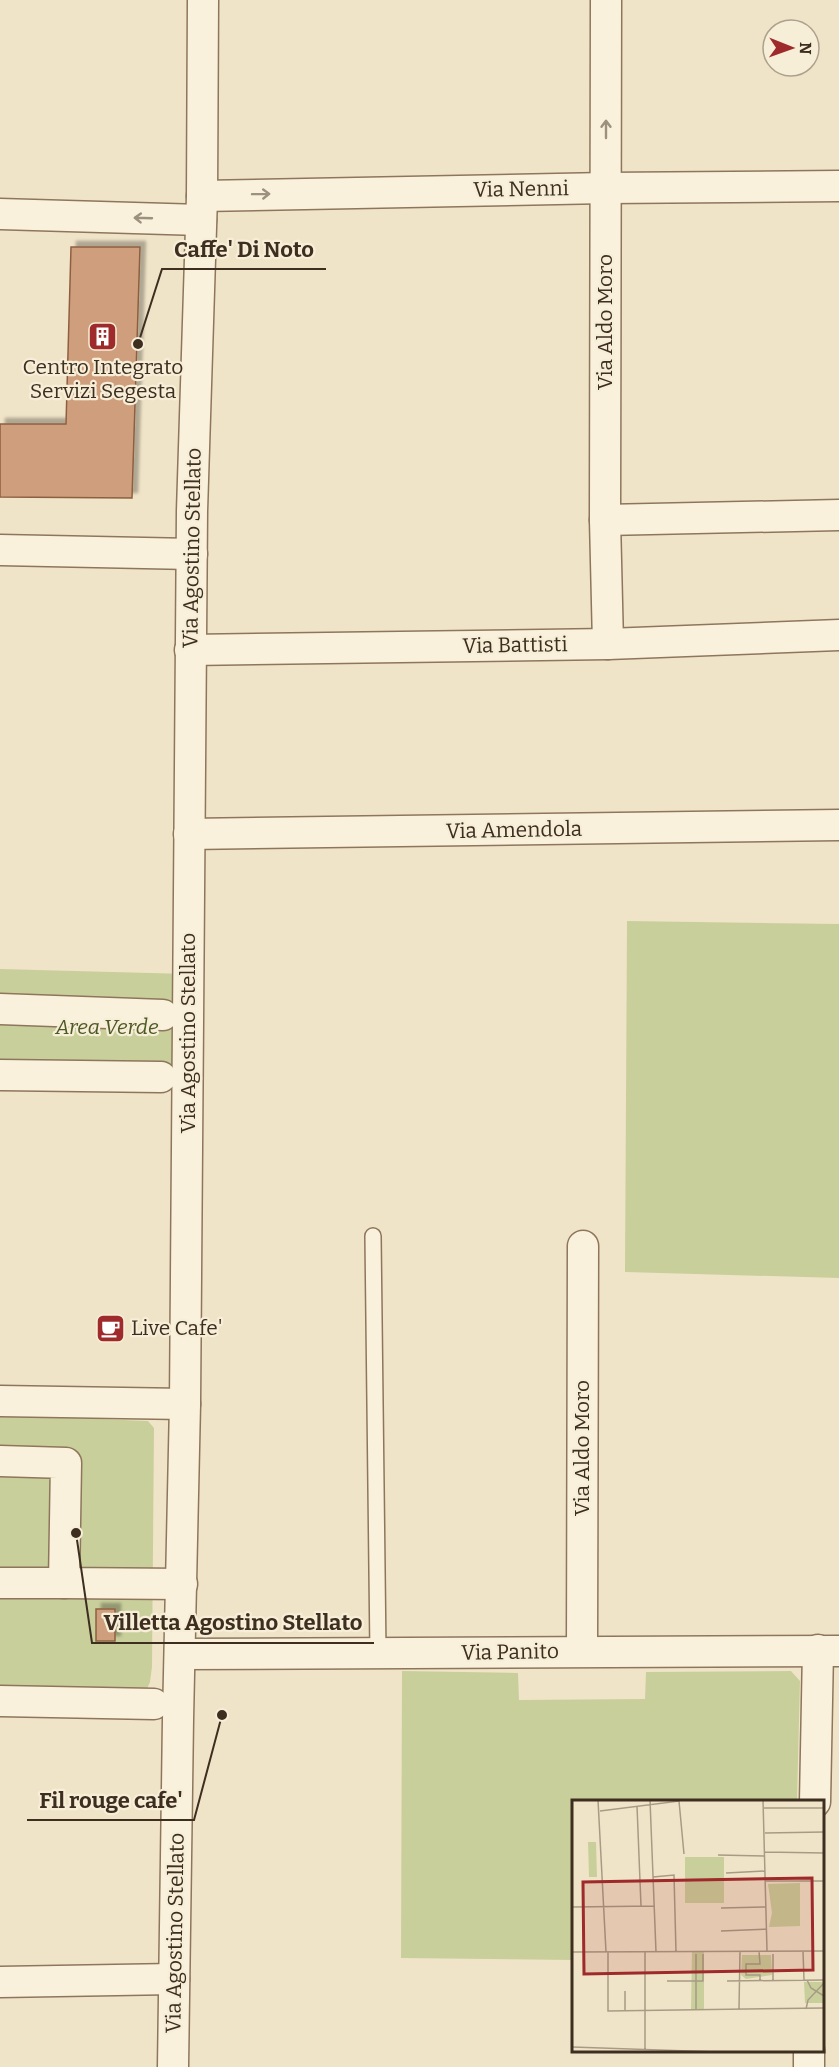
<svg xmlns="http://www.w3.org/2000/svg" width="839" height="2067" font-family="Bitter,serif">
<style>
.green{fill:#c9cf9b}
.building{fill:#cf9f7d;stroke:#8d5f41;stroke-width:1.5;filter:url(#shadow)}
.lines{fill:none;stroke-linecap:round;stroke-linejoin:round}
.lane-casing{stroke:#8d765c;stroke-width:18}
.street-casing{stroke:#8d765c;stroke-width:33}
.lane{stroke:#faf1dc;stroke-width:15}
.street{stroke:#faf1dc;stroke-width:30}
.oneway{stroke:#9c907e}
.labels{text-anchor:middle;stroke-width:4.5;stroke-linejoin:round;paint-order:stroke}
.street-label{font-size:21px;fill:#3d2e20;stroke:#f7eed8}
.poi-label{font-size:21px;fill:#3d2e20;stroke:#f7eed8}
.park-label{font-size:21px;font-style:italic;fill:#4d5a26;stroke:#f7eed8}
.inset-road{fill:none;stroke:#a89b85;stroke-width:1.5}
.view{fill:#9e2a2b;fill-opacity:0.15;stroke:#9e2a2b;stroke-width:3}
.inset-edge{fill:none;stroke:#3d2e20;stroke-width:3}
.leader{fill:none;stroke:#3d2e20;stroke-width:2}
.callout-dot{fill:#3d2e20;stroke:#f7eed8;stroke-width:2}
.callout-label{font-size:22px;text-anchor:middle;font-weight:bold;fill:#3d2e20;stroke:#f7eed8;stroke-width:4.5;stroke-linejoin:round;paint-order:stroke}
</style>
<defs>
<filter id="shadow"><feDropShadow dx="5.5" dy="-5.5" stdDeviation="1.5" flood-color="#0004"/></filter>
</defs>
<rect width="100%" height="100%" fill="#f0e4c8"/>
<g class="green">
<path d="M627,921L839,924V1278L625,1272Z"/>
<path d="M0,969L188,974L187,1084L0,1082Z"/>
<path d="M0,1415L148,1421L154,1428L152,1667L150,1682L147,1689L0,1690Z"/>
<path d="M402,1671L518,1673L519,1700L645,1699L646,1672L791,1671L800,1681L797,1801L574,1802L573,1960L401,1958Z"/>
</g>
<g class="building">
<path d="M71,247H140L132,498L0,497V424H66Z"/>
<rect x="96" y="1609" width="19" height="32"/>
</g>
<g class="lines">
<defs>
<path id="lane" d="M373,1236L378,1653"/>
<g id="street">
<path d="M606,0L605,520L608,644"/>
<path d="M202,196L606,188L839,186"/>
<path d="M0,214L201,220"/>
<path d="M605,520L839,515"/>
<path d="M0,550L192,554"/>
<path d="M190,650L608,644L839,635"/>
<path d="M189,834L839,825"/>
<path d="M0,1009L163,1015"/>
<path d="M0,1075L161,1077"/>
<path d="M0,1401L185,1404"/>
<path d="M0,1461L66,1463L64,1583L182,1584"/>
<path d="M0,1583H64"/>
<path d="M582,1651L583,1246"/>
<path d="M180,1654L839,1651"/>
<path d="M0,1701L154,1704"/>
<path d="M815,1802L818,1650"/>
<path d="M0,1982L174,1979"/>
<path d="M173,2067L178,1719L185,1404L192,511L202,196L203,0"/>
<path d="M809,2067V2050"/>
</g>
</defs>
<use href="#lane" class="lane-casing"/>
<use href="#street" class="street-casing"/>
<use href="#lane" class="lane"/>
<use href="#street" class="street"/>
</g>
<defs><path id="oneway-shaft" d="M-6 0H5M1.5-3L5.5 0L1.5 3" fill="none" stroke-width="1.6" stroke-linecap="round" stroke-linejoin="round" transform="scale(1.5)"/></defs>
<g class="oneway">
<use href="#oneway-shaft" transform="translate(606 129) rotate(-90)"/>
<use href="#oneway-shaft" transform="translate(261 194) rotate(-1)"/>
<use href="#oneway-shaft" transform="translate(143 218) rotate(-178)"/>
</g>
<defs>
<symbol id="building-square" viewBox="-11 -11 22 22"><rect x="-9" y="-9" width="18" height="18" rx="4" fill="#9e2a2b" stroke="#f7eed8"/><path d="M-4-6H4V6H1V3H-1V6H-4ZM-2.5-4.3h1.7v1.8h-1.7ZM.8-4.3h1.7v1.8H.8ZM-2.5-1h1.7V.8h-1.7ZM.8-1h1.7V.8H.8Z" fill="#fff"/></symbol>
<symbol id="cafe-square" viewBox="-11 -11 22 22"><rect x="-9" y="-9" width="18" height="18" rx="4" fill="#9e2a2b" stroke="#f7eed8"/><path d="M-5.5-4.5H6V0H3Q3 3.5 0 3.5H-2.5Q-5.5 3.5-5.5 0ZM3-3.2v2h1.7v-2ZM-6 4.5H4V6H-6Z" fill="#fff"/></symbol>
</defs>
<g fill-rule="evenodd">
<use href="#building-square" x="86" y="320" width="33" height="33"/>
<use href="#cafe-square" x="94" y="1312" width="33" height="33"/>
</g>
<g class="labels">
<g class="street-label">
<text transform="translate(521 189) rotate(-1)" y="7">Via Nenni</text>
<text transform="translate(605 322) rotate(-90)" y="7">Via Aldo Moro</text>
<text transform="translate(192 548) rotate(-89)" y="7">Via Agostino Stellato</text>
<text transform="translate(515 645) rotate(-1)" y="7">Via Battisti</text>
<text transform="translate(514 830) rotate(-1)" y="7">Via Amendola</text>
<text transform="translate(188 1033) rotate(-90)" y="7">Via Agostino Stellato</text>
<text transform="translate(582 1448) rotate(-90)" y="7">Via Aldo Moro</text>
<text transform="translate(510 1652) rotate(-1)" y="7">Via Panito</text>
<text transform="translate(175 1933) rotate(-89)" y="7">Via Agostino Stellato</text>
</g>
<g class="poi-label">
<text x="103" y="374">Centro Integrato<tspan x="103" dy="24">Servizi Segesta</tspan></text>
<text x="131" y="1335" text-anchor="start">Live Cafe'</text>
</g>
<g class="park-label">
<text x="107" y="1034">Area Verde</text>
</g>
</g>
<g transform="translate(572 1800)">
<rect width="252" height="252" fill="#f0e4c8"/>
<path d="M16,42H24L25,77H17ZM113,57H152V103H113ZM228,83V126L197,127L200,113L196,84ZM120,152H132V209H119ZM170,155H199L200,175L174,179L169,175ZM232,182H252V203H233Z" fill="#c9cf9b"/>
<path class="inset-road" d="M26,0L34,152M78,0L84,152M191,0L195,151M65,6L69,106M192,8H252M28,11L107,1L112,54M193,33L252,32M193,52L252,53M146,55L193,56M154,73L193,71M81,77L102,75L104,152M194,81H252M0,107L82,106M149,108L194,107M149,131L195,129M187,151L188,164H174V175H188V181M231,151L232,180M0,152L252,151M36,152V211L252,208M124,154V181H131V154M201,154V181M235,180L239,188L252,196M95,181H124V209M155,181L252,180M53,191V210M167,209L168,151M234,209L236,200L252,183M0,247L146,252M73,250V152"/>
<path class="view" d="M240,78L241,170L12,174L11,82Z"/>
<rect width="252" height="252" class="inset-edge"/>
</g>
<path class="leader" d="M138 344L162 269H326M76 1533L92 1643H374M222 1715L194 1820H27"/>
<g class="callout-dot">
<circle cx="138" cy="344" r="6"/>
<circle cx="76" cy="1533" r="6"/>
<circle cx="222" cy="1715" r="6"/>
</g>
<g class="callout-label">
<text x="244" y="257">Caffe' Di Noto</text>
<text x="233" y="1630">Villetta Agostino Stellato</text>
<text x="111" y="1808">Fil rouge cafe'</text>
</g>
<g transform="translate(791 48) rotate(91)"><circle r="28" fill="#f7eed8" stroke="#ada18e" stroke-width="1.5"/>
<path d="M0-4.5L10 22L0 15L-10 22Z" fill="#9e2a2b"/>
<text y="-9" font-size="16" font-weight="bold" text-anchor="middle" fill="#3d2e20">N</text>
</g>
</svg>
